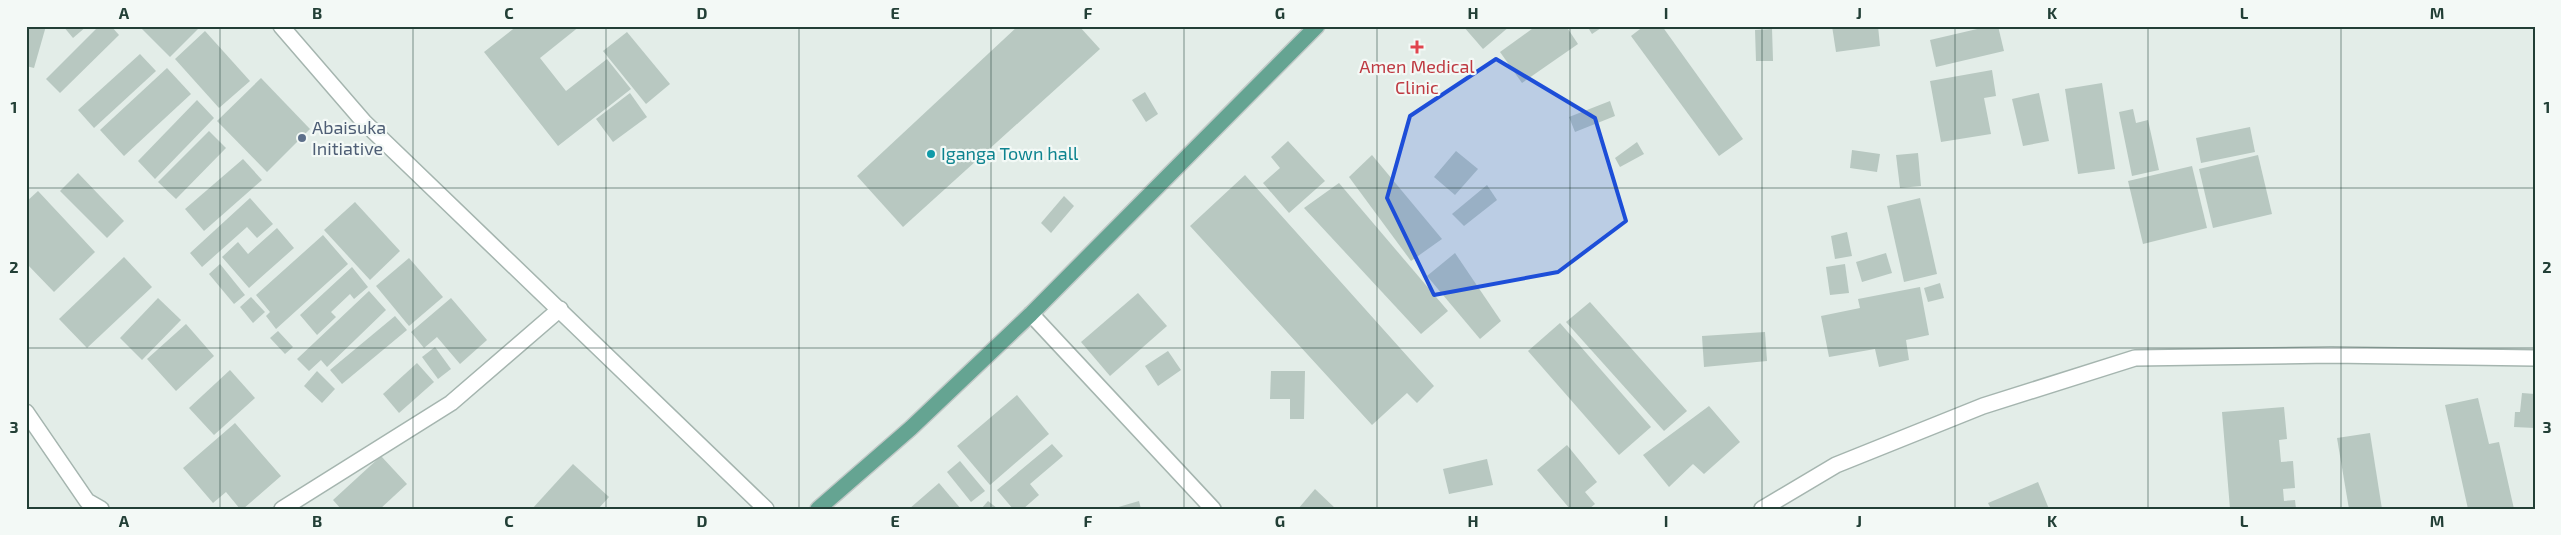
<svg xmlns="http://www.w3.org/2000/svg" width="2561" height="535" font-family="'Exo 2',sans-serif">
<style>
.building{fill:#b8c8c1}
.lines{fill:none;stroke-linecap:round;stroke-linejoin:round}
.minor-casing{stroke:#a5b5af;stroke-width:18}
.major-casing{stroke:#c1c9c7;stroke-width:18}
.minor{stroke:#fff;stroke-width:15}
.major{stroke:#65a492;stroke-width:15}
.marked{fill:#1d4ed8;fill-opacity:0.2;stroke:#1d4ed8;stroke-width:4;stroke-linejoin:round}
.grid{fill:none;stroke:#223f36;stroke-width:1;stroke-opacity:0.55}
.health-dot{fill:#e0444e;stroke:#f3f9f6;stroke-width:2}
.service-dot{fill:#5c6f8a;stroke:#f3f9f6;stroke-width:2}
.culture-dot{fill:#0f9aa8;stroke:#f3f9f6;stroke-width:2}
.labels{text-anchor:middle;stroke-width:4.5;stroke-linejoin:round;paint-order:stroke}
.health-label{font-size:18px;fill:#be3a42;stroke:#f3f9f6}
.service-label{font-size:18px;fill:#4e5e75;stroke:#f3f9f6;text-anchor:start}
.culture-label{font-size:18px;fill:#0d838f;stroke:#f3f9f6;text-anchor:start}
.neatline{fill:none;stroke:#223f36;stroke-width:2}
.grid-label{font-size:16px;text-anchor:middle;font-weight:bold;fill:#223f36}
</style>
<rect width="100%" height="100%" fill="#e3ede8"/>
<g class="building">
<path d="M26,26H46L34,68L26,66Z"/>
<path d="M63,26H87L73,38Z"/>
<path d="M99,26H111L119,35L60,93L46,79Z"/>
<path d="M139,26H201L170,57Z"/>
<path d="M517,26H580L540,58L566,91L607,59L631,89L558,146L484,52Z"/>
<path d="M1018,26H1079L1100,49L903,227L857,176Z"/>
<path d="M1463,26H1510L1483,49Z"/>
<path d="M1536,26H1566L1578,44L1522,83L1500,52Z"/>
<path d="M1587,26H1604L1592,34Z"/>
<path d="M1644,26H1662L1743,139L1719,156L1631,36Z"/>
<path d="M1832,26H1878L1880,46L1836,52Z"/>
<path d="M1990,26H1998L2004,51L1936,67L1930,40Z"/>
<path d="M1772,29L1773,61H1756L1755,30Z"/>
<path d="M205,31L250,81L219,108L175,59Z"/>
<path d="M627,32L670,84L646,104L603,51Z"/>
<path d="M140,54L156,71L94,128L78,110Z"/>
<path d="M167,68L191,94L124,156L100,130Z"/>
<path d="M1992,70L1996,96L1984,98L1991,134L1941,142L1930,81Z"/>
<path d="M261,78L310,129L267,172L217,121Z"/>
<path d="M2102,83L2115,169L2078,174L2065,89Z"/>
<path d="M1145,92L1158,114L1146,122L1132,100Z"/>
<path d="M630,93L647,117L613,142L596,119Z"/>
<path d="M2039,93L2049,141L2023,146L2012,99Z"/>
<path d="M197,100L214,118L155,179L138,161Z"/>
<path d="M1610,101L1615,116L1575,132L1569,117Z"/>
<path d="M2133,109L2136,123L2148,120L2159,170L2132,176L2119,112Z"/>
<path d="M2250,127L2255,152L2201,163L2196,138Z"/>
<path d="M209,131L226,148L176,199L158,182Z"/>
<path d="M1288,141L1325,181L1289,213L1263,183L1280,168L1271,157Z"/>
<path d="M1637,142L1644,154L1620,167L1615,158Z"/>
<path d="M1852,150L1880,154L1877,172L1850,168Z"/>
<path d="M1456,151L1478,169L1455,195L1434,177Z"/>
<path d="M1918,153L1921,186L1900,188L1896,155Z"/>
<path d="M1372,155L1442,239L1411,261L1349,177Z"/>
<path d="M2258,155L2272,214L2213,228L2199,169Z"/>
<path d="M243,159L262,180L204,231L185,209Z"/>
<path d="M2192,166L2207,228L2143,244L2128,181Z"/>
<path d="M78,173L124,221L107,238L60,191Z"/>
<path d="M1245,175L1434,386L1417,403L1407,393L1372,425L1190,226Z"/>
<path d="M1339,183L1448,311L1421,334L1304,208Z"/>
<path d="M1487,185L1497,200L1464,226L1452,214Z"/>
<path d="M38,191L95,252L54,292L26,263V202Z"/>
<path d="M1064,196L1074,206L1051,233L1041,223Z"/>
<path d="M250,198L273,224L257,238L247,227L202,267L190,253Z"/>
<path d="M1920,198L1937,274L1904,282L1887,206Z"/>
<path d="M355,202L400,251L370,280L324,230Z"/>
<path d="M277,228L294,248L249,288L222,257L238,242L248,254Z"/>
<path d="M1847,232L1852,256L1835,259L1831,236Z"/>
<path d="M323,235L348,264L276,329L266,316L270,312L256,295Z"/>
<path d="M1455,253L1501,321L1480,339L1427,276Z"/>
<path d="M1886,253L1892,273L1862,282L1856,262Z"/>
<path d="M124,257L152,287L87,348L59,319Z"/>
<path d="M409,258L443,297L409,326L376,286Z"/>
<path d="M220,264L245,295L234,304L209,274Z"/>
<path d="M1845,264L1849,293L1830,295L1826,267Z"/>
<path d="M352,267L368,287L354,299L350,294L331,312L336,317L317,335L300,315Z"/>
<path d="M1940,283L1944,298L1928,302L1924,288Z"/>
<path d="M1920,287L1929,335L1906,340L1909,360L1879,367L1875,349L1829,357L1821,316L1860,308L1858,299Z"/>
<path d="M369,291L386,310L327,367L321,360L309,371L297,359Z"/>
<path d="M1138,293L1167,326L1110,376L1081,342Z"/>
<path d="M251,297L265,312L253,323L240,307Z"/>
<path d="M158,298L181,320L142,360L120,338Z"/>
<path d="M451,298L487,340L460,364L437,337L424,348L411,332Z"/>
<path d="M1590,302L1687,411L1664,431L1566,322Z"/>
<path d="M395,316L407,330L342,384L330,370Z"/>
<path d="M1560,323L1651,427L1619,455L1528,351Z"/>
<path d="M186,324L214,356L176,391L147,359Z"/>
<path d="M278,331L293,347L285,354L270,338Z"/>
<path d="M1765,332L1767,361L1704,367L1702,336Z"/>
<path d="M435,347L451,369L438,379L422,357Z"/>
<path d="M1168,351L1181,370L1158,386L1145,366Z"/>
<path d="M417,363L434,382L399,413L383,394Z"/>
<path d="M230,370L255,398L214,435L189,408Z"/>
<path d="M317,371L335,389L322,403L304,386Z"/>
<path d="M1271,371H1305L1304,419H1290V399H1270Z"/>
<path d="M2522,393L2535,394V428L2514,427L2515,412H2520Z"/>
<path d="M1017,395L1049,434L990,485L957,446Z"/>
<path d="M2478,398L2489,444L2499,442L2514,509H2468L2445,405Z"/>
<path d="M1709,406L1740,442L1704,474L1693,464L1669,487L1643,455Z"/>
<path d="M2284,407L2287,439L2279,440L2281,462L2293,461L2295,488L2283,489L2284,501L2295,500L2296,509H2230L2222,412Z"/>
<path d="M235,423L281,476L243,509H240L226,492L213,503L183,468Z"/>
<path d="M2370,433L2382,509H2349L2337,438Z"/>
<path d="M1052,444L1063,456L1030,484L1039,495L1023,509H1013L997,490Z"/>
<path d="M1567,445L1597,482L1585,492L1595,504L1589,509H1570L1537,470Z"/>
<path d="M381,456L407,484L380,509H341L333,500Z"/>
<path d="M1487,459L1493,485L1449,494L1443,469Z"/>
<path d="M960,461L985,491L971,502L947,472Z"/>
<path d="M573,464L609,497L598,509H532Z"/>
<path d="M2038,482L2049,509H1991L1988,503Z"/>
<path d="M939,483L961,509H909Z"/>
<path d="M1315,489L1336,509H1298Z"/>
<path d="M988,501L998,509H981Z"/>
<path d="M1139,501L1141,509H1115V508Z"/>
</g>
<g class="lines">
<defs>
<g id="minor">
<path d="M281,26L364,122L766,509"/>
<path d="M1031,314L1213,509"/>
<path d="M26,412L87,501L101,509"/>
<path d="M282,509L451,403L560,309"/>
<path d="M1762,509L1836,465L1983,406L2135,358L2331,355L2535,358"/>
</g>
<path id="major" d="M818,509L911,428L1031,314L1317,26"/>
</defs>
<use href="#minor" class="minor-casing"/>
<use href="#major" class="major-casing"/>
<use href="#minor" class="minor"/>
<use href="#major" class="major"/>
</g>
<path class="marked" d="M1496,59L1595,118L1626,221L1558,272L1434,295L1387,198L1410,116Z"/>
<path class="grid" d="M220,26V509M413,26V509M606,26V509M799,26V509M991,26V509M1184,26V509M1377,26V509M1570,26V509M1762,26V509M1955,26V509M2148,26V509M2341,26V509M26,188H2535M26,348H2535"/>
<path class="health-dot" d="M1414.5 39.5h5v5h5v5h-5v5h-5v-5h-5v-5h5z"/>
<circle class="service-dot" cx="302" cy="138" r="5"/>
<circle class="culture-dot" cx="931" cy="154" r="5"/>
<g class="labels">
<g class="health-label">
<text x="1417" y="73">Amen Medical<tspan x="1417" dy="21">Clinic</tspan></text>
</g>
<g class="service-label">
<text x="312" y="134">Abaisuka<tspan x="312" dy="21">Initiative</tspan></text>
</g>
<g class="culture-label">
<text x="941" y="160">Iganga Town hall</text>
</g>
</g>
<rect width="2561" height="535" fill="none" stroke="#f3f9f6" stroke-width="55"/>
<rect x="28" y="28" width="2506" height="480" class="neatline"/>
<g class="grid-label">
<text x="124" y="19">A</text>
<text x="317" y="19">B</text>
<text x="509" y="19">C</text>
<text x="702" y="19">D</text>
<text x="895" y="19">E</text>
<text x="1088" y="19">F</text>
<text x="1280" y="19">G</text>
<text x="1473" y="19">H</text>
<text x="1666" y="19">I</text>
<text x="1859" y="19">J</text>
<text x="2052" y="19">K</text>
<text x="2244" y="19">L</text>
<text x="2437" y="19">M</text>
<text x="14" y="113">1</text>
<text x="2547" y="113">1</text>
<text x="14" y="273">2</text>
<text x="2547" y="273">2</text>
<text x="14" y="433">3</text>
<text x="2547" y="433">3</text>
<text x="124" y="527">A</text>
<text x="317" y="527">B</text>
<text x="509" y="527">C</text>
<text x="702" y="527">D</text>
<text x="895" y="527">E</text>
<text x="1088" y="527">F</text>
<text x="1280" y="527">G</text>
<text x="1473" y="527">H</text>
<text x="1666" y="527">I</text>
<text x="1859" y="527">J</text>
<text x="2052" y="527">K</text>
<text x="2244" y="527">L</text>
<text x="2437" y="527">M</text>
</g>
</svg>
